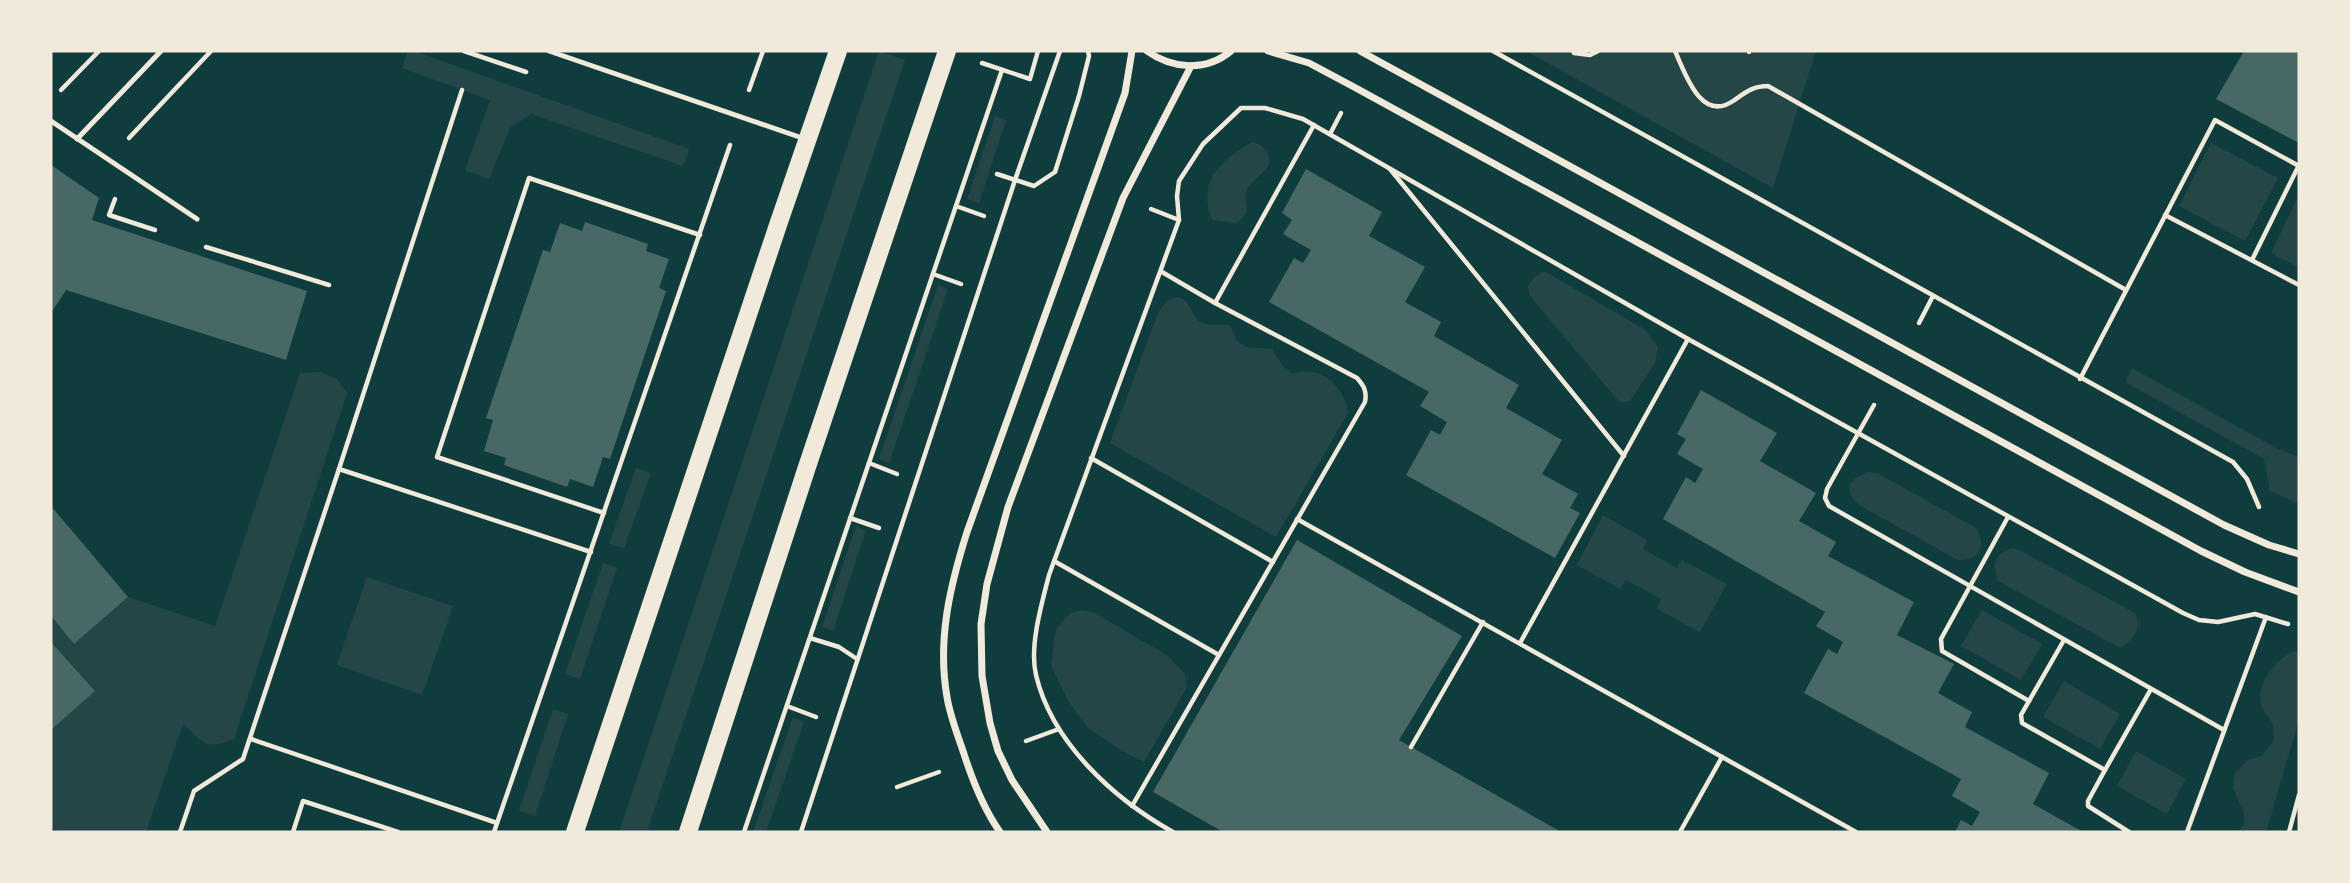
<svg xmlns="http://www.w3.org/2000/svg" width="2350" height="883" font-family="'IBM Plex Sans',sans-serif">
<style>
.green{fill:#244646}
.building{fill:#486865}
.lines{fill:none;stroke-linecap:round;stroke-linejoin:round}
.path{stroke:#f1e9da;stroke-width:4.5}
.service{stroke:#f1e9da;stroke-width:5}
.minor{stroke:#f1e9da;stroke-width:7}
.primary{stroke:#f1e9da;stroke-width:18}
</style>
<rect width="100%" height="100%" fill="#0f3d3e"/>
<g class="green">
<path d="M408,51H414L689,149L683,166L531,114L510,128L489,179L465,170L490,100L402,68Z"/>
<path d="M879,51L905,60L647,832H619Z"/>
<path d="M1526,51H1816L1773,188Z"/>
<path d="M995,116L1006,120L979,203L967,199Z"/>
<path d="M1252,142C1259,144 1262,145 1266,151C1280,171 1249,176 1246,193C1243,208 1254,210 1237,223L1212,220C1197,181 1220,161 1252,142Z"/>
<path d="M2211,143L2278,178L2245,241L2179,206Z"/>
<path d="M2299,195V267L2271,253Z"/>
<path d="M1544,271L1644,329L1658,347L1655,363L1630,401L1620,403L1530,296L1528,286L1533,278Z"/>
<path d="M938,285L948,289L889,463L879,459Z"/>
<path d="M1179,297L1186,301L1198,321C1202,322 1206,324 1210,325C1229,327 1230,317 1236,340L1246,347L1272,349L1282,365L1291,373C1298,372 1307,370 1314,372C1332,376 1346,395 1348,413L1276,537L1110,443L1158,313C1164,304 1168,298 1179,297Z"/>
<path d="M2132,368L2276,448L2299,457V504L2270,491L2264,459L2125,382Z"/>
<path d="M321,372L337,379L347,393L234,739C204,751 204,743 183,724L146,832H63L51,828V730L95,691L51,642V617L74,644L128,597L215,626L300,373Z"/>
<path d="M636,468L651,473L624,548L609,544Z"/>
<path d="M1869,472L1879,474L1976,528C1987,546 1980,561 1958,560L1859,505C1842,489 1849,479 1869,472Z"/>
<path d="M1603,515L1647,540L1643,549L1677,568L1682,560L1727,584L1700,632L1657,609L1661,599L1626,580L1620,589L1577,565Z"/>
<path d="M856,526L866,530L833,631L822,627Z"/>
<path d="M2012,548L2021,551L2135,613C2142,629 2134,640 2120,648L1998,581L1994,564L1999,555Z"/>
<path d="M603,563L617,568L580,679L565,674Z"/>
<path d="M367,577L453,606L422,695L337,665Z"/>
<path d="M1083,610L1095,613L1168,656L1185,674L1187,687L1144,762L1122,751L1087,727L1067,699L1051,665L1056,629L1070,613Z"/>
<path d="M1982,610L2042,644L2021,680L1961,646Z"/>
<path d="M2292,652H2299V720L2266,832H2237L2244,825V813L2233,788L2235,772L2248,760L2262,756L2273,742C2273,737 2274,730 2273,725C2270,716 2261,711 2260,701C2259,680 2275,661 2292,652Z"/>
<path d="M2064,681L2120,714L2100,749L2043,717Z"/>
<path d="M553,709L568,714L535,816L519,811Z"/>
<path d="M793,717L804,722L766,832H753Z"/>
<path d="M2136,751L2186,779L2167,814L2117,786Z"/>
</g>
<g class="building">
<path d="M2244,51L2299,52V143L2216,99Z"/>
<path d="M51,165L99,198L92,220L307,291L286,360L66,290L51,313Z"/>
<path d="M1306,169L1382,212L1369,236L1425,267L1405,302L1441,322L1434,336L1519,385L1506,408L1562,440L1542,474L1578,494L1570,508L1580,513L1555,558L1406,475L1431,430L1440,435L1447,422L1420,406L1429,392L1269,302L1294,258L1303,263L1311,250L1283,234L1292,220L1282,213Z"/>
<path d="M585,222L648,244L646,251L669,259L659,288L666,291L610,459L603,457L593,487L570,479L567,487L504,465L506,458L484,451L493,420L486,418L543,250L550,252L560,223L582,231Z"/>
<path d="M1701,390L1777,433L1760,461L1816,493L1799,521L1836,542L1828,556L1914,602L1897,635L1954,664L1938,693L1972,712L1965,727L2049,773L2033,804L2083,832H1955L1961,820L1972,826L1980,812L1952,796L1961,779L1804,693L1828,649L1837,654L1843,642L1816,626L1825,612L1663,519L1686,477L1695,483L1703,469L1677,454L1686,439L1677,434Z"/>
<path d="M51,506L128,597L74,644L51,616Z"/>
<path d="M1297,540L1462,636L1399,740L1561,832H1223L1153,792Z"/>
<path d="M51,642L95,691L51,730Z"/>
</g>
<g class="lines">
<g class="path">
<path d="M464,51L526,72"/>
<path d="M1493,51L2233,462L2247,479L2259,507"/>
<path d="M1573,51L1574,53L1590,55L1598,51"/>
<path d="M1675,51C1685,73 1701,123 1733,101C1746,92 1753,86 1768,86L2126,290"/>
<path d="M1749,52V51"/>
<path d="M982,63L1030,79L1038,51"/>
<path d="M61,90L99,51"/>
<path d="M749,90L763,51"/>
<path d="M1330,134L1341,113"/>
<path d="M129,138L211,51"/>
<path d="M1390,169L1624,456"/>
<path d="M997,174L1034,186L1055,172L1079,96L1089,56L1088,51"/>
<path d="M115,199L109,215L155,230"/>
<path d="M956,206L984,216"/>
<path d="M1151,209L1179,220"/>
<path d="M2165,215L2299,285"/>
<path d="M206,247L329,285"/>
<path d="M2252,260L2299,165"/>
<path d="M933,274L961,284"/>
<path d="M1215,303L1314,125"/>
<path d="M1919,323L1933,296"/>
<path d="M2080,379L2215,120L2299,166"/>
<path d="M1874,405L1827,489L1825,498L1829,506L2224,730"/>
<path d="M1091,458L1273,562"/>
<path d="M869,463L897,474"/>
<path d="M339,469L462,90"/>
<path d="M604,513L437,457L529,178L700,235"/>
<path d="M2008,517L1941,639L1942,651L2029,701L2021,715L2022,723L2105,770L2088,801V806L2129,832"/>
<path d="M850,518L879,528"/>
<path d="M1297,519L1856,832"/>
<path d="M1054,561L1219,655"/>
<path d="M810,638L839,647L857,659"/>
<path d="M1520,643L1688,339"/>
<path d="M2029,701L2064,640"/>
<path d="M787,706L816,717"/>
<path d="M251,739L497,823"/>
<path d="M1026,741L1059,729"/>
<path d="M1411,747L1483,622"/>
<path d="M2105,770L2151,689"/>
<path d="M897,787L939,772"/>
<path d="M1132,806L1365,402C1367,391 1364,386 1357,378L1215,303L1162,272"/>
<path d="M180,832L194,791L243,759L339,469L591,552"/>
<path d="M293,832L303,801L398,832"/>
<path d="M494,832L730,145"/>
<path d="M744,832L1002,70"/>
<path d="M801,832L1015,180L1060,51"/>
<path d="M1173,832C1114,799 1052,743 1036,675C1029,646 1042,603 1049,575L1179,220L1177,196L1179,181L1203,144L1241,108H1265L1303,119L1688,339L2183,613L2199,620L2218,622L2255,614L2288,624"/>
<path d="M1680,832L1722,757"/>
<path d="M2187,832L2266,617"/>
<path d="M2289,832L2299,795"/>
</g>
<g class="service">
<path d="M549,51L805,139"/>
<path d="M51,121L197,219"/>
<path d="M77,139L161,51"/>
</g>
<g class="minor">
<path d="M1147,51C1172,69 1206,72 1231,51"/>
<path d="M1268,51L1309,63L1354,87L2201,551L2245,572L2299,592"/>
<path d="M1360,51L2224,525L2269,545L2299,554"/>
<path d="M1000,832C983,808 973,782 964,754C958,736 950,716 947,697C937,640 950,586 967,532L1125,93L1132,51"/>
<path d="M1047,832L1012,780L998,751L990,723L982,676L981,624L987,584L1008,507L1123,198L1191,66"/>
</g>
<g class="primary">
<path d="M575,832L779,222L838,51"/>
<path d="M688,832L807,467L947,51"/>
</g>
</g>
<rect width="2350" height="883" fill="none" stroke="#f1e9da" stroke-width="105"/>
</svg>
